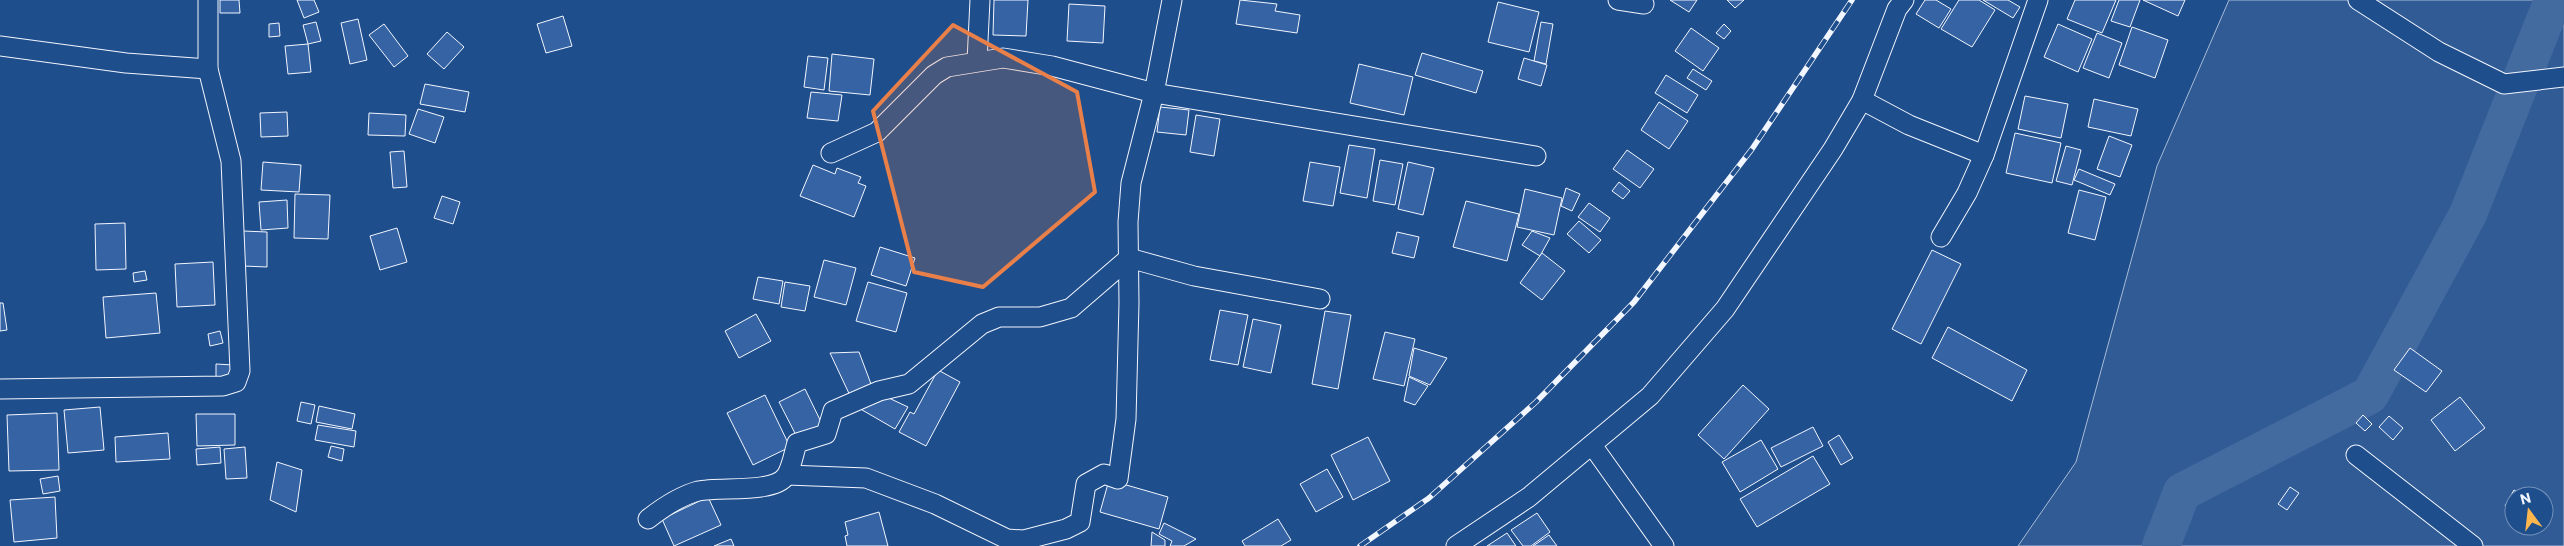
<svg xmlns="http://www.w3.org/2000/svg" width="2564" height="546" font-family="Commissioner,sans-serif">
<style>
.built{fill:#305b95;stroke:#a8bbd7;fill-rule:evenodd}
.lines{fill:none;stroke-linecap:round;stroke-linejoin:round}
.river{stroke:#446ba0;stroke-width:38}
.building{fill:#3563a3;stroke:#f2f6ff}
.street-casing{stroke:#f2f6ff;stroke-width:21}
.street{stroke:#1f4e8c;stroke-width:19}
.rail-casing{stroke:#f2f6ff;stroke-width:5.5}
.rail{stroke:#1f4e8c;stroke-width:4;stroke-dasharray:11;stroke-linecap:butt}
.marked{fill:#ea8049;fill-opacity:0.2;stroke:#ea8049;stroke-width:4;stroke-linejoin:round}
</style>
<rect width="100%" height="100%" fill="#1f4e8c"/>
<path class="built" d="M2229,0H2564V546H2018L2076,462L2157,166ZM2514,496H2544V526H2514Z"/>
<g class="lines">
<path class="river" d="M2161,546L2182,492L2370,395L2468,214L2553,0"/>
</g>
<g class="building">
<path d="M220,0H239L240,13H220Z"/>
<path d="M297,0H314L319,12L304,18Z"/>
<path d="M994,0H1028L1026,36L993,35Z"/>
<path d="M1240,0L1277,4L1275,11L1300,15L1297,33L1236,24Z"/>
<path d="M1670,0H1697L1689,12Z"/>
<path d="M1727,0H1744L1735,8Z"/>
<path d="M1925,0H1936L1951,9L1939,28L1916,14Z"/>
<path d="M1959,0H1979L1995,10L1972,47L1941,29Z"/>
<path d="M1983,0H2008L2020,7L2013,18Z"/>
<path d="M2075,0H2116L2102,33L2067,19Z"/>
<path d="M2119,0H2140L2130,27L2111,21Z"/>
<path d="M2143,0H2185L2178,16Z"/>
<path d="M1498,2L1539,12L1529,52L1488,42Z"/>
<path d="M1069,4L1105,6L1103,43L1067,41Z"/>
<path d="M563,16L572,46L546,53L537,24Z"/>
<path d="M358,19L367,60L350,64L341,23Z"/>
<path d="M316,22L321,41L308,44L303,25Z"/>
<path d="M1541,22L1553,24L1546,64L1534,61Z"/>
<path d="M279,23L280,36L269,37V24Z"/>
<path d="M384,24L408,56L394,67L369,35Z"/>
<path d="M1724,24L1731,31L1724,39L1716,33Z"/>
<path d="M2058,24L2092,39L2078,72L2044,57Z"/>
<path d="M2132,27L2168,40L2155,78L2119,65Z"/>
<path d="M1691,28L1719,48L1703,71L1675,51Z"/>
<path d="M447,32L464,47L444,69L427,54Z"/>
<path d="M2097,33L2122,43L2109,78L2083,68Z"/>
<path d="M308,44L311,72L288,74L285,46Z"/>
<path d="M1422,53L1483,71L1476,93L1415,75Z"/>
<path d="M832,54L874,59L870,95L829,91Z"/>
<path d="M808,56L828,58L824,90L804,87Z"/>
<path d="M1524,58L1547,65L1541,86L1518,79Z"/>
<path d="M1359,64L1413,77L1404,115L1350,103Z"/>
<path d="M1693,69L1712,81L1706,90L1687,78Z"/>
<path d="M1666,75L1698,95L1687,113L1655,93Z"/>
<path d="M425,84L469,92L465,112L420,104Z"/>
<path d="M811,92L842,95L838,121L807,118Z"/>
<path d="M2025,96L2068,104L2061,138L2018,129Z"/>
<path d="M2094,99L2138,109L2131,136L2088,127Z"/>
<path d="M1659,102L1688,121L1669,149L1641,130Z"/>
<path d="M1160,107L1189,110L1186,135L1157,132Z"/>
<path d="M418,109L444,117L435,143L409,134Z"/>
<path d="M287,112L288,136L261,137L260,113Z"/>
<path d="M369,113L406,115L405,136L368,135Z"/>
<path d="M1196,115L1220,119L1214,156L1190,152Z"/>
<path d="M2015,133L2061,143L2052,183L2006,173Z"/>
<path d="M2109,136L2132,145L2120,177L2097,169Z"/>
<path d="M1349,145L1375,149L1367,198L1340,193Z"/>
<path d="M2066,146L2081,150L2072,185L2056,181Z"/>
<path d="M1627,150L1654,169L1640,188L1613,169Z"/>
<path d="M404,151L407,187L393,188L390,152Z"/>
<path d="M1380,160L1403,164L1395,205L1373,201Z"/>
<path d="M263,162L301,165L299,192L261,190Z"/>
<path d="M1310,162L1340,167L1333,206L1303,201Z"/>
<path d="M1408,162L1434,168L1423,215L1398,209Z"/>
<path d="M813,165L835,174L837,168L861,177L858,183L866,186L854,217L800,196Z"/>
<path d="M2079,169L2115,184L2110,195L2074,180Z"/>
<path d="M1619,182L1630,191L1623,199L1612,191Z"/>
<path d="M1566,188L1580,194L1572,211L1561,206Z"/>
<path d="M1525,189L1562,198L1554,235L1517,227Z"/>
<path d="M2079,190L2106,197L2095,240L2068,233Z"/>
<path d="M295,194L330,195L328,239L294,238Z"/>
<path d="M442,196L460,202L453,224L434,218Z"/>
<path d="M287,200L288,228L261,230L259,202Z"/>
<path d="M1466,201L1519,214L1507,261L1453,247Z"/>
<path d="M1589,203L1610,218L1600,232L1578,217Z"/>
<path d="M1579,221L1601,240L1589,253L1567,234Z"/>
<path d="M125,223L126,269L96,270L95,224Z"/>
<path d="M397,228L407,262L380,270L370,236Z"/>
<path d="M243,231L267,232V267L243,266Z"/>
<path d="M1532,231L1550,238L1540,256L1522,245Z"/>
<path d="M1397,232L1419,237L1414,258L1392,253Z"/>
<path d="M880,247L915,258L906,286L871,275Z"/>
<path d="M1932,250L1961,264L1921,344L1892,329Z"/>
<path d="M1542,253L1565,271L1542,300L1520,283Z"/>
<path d="M824,260L856,268L846,305L814,297Z"/>
<path d="M213,262L215,305L177,307L175,264Z"/>
<path d="M145,271L147,280L134,282L133,273Z"/>
<path d="M758,277L783,281L779,304L753,299Z"/>
<path d="M785,282L810,286L805,311L781,307Z"/>
<path d="M868,282L907,293L896,332L856,321Z"/>
<path d="M156,293L160,333L106,338L103,297Z"/>
<path d="M0,303H3L7,330L0,331Z"/>
<path d="M1220,310L1248,315L1238,365L1210,360Z"/>
<path d="M1325,311L1351,315L1338,389L1312,384Z"/>
<path d="M756,314L771,341L739,358L725,331Z"/>
<path d="M1253,319L1281,325L1271,373L1243,367Z"/>
<path d="M1948,327L2027,370L2012,401L1932,358Z"/>
<path d="M220,331L223,343L210,346L208,334Z"/>
<path d="M1385,332L1415,339L1404,386L1373,379Z"/>
<path d="M1414,348L1447,358L1430,385L1409,376Z"/>
<path d="M2410,348L2442,371L2426,392L2394,370Z"/>
<path d="M859,352L874,392L853,402L830,353Z"/>
<path d="M216,364L234,365L233,380L216,379Z"/>
<path d="M938,370L960,382L926,446L899,432L910,412L914,414Z"/>
<path d="M1409,377L1428,386L1415,405L1404,401Z"/>
<path d="M1743,385L1769,409L1724,459L1698,435Z"/>
<path d="M805,389L824,428L799,441L779,402Z"/>
<path d="M876,392L908,407L895,429L857,407Z"/>
<path d="M765,395L790,447L753,465L727,413Z"/>
<path d="M2460,397L2485,428L2455,451L2431,420Z"/>
<path d="M301,402L315,405L311,424L297,421Z"/>
<path d="M319,406L355,414L352,429L316,422Z"/>
<path d="M100,407L104,450L68,453L64,410Z"/>
<path d="M57,413L59,470L9,471L7,415Z"/>
<path d="M196,414H235V445L197,446Z"/>
<path d="M2363,415L2372,424L2365,431L2356,423Z"/>
<path d="M2389,416L2403,428L2393,440L2379,427Z"/>
<path d="M318,425L356,431L354,447L315,440Z"/>
<path d="M1813,427L1823,446L1781,467L1771,448Z"/>
<path d="M168,433L170,459L116,462L115,437Z"/>
<path d="M1839,435L1853,458L1841,465L1828,442Z"/>
<path d="M1368,437L1390,481L1353,500L1331,455Z"/>
<path d="M1761,440L1778,469L1740,492L1722,462Z"/>
<path d="M331,446L344,449L342,461L328,457Z"/>
<path d="M220,447L221,463L197,465L196,449Z"/>
<path d="M245,447L247,478L226,479L224,449Z"/>
<path d="M1813,456L1830,484L1757,527L1740,499Z"/>
<path d="M277,462L302,470L296,512L270,500Z"/>
<path d="M1327,469L1343,497L1316,512L1300,484Z"/>
<path d="M58,476L60,491L43,494L40,479Z"/>
<path d="M1109,480L1168,497L1159,529L1100,512Z"/>
<path d="M2290,487L2299,493L2287,510L2278,504Z"/>
<path d="M2514,490L2525,496H2514V511L2505,506Z"/>
<path d="M55,497L57,538L14,542L10,500Z"/>
<path d="M708,497L721,525L674,546L662,519Z"/>
<path d="M879,512L888,546H847L845,536L848,535L845,522Z"/>
<path d="M1537,513L1550,532L1531,546H1523L1511,530Z"/>
<path d="M1278,519L1291,540L1281,546H1245L1242,541Z"/>
<path d="M1164,523L1196,539L1184,546H1170L1172,541L1159,534Z"/>
<path d="M1152,532L1165,540V546H1151Z"/>
<path d="M1507,533L1516,546H1487Z"/>
<path d="M1549,535L1557,546H1533Z"/>
<path d="M731,539L734,546H714Z"/>
</g>
<g class="lines">
<defs>
<g id="street">
<path d="M1618,0L1644,4"/>
<path d="M2358,0L2439,52L2504,84L2564,77"/>
<path d="M0,46L126,63L208,69"/>
<path d="M977,61L980,0"/>
<path d="M1862,100L1909,125L1984,155"/>
<path d="M831,153L877,132L934,75L947,67L1003,58L1052,66L1154,93L1536,156"/>
<path d="M1941,237L1967,193L1984,155L2038,0"/>
<path d="M0,389L223,386L236,382L240,371L231,161L208,69V0"/>
<path d="M1592,445L1664,546"/>
<path d="M2356,455L2473,546"/>
<path d="M787,475L866,478L935,504L1007,539L1024,540L1066,529L1080,522L1086,484L1104,474L1118,479L1126,419L1129,303L1128,222L1131,183L1154,93L1172,0"/>
<path d="M648,519C662,508 680,496 698,491C720,486 773,494 786,476C792,467 794,452 797,443L826,434L833,411L879,391L909,384L982,324L999,317H1040L1071,308L1129,258L1194,276L1320,299"/>
<path d="M1456,546L1529,497L1650,396L1725,309L1833,149L1862,100L1897,9L1904,0"/>
</g>
</defs>
<use href="#street" class="street-casing"/>
<use href="#street" class="street"/>
<defs>
<path id="rail" d="M1360,546L1429,498L1536,402L1634,302L1752,149L1852,0"/>
</defs>
<use href="#rail" class="rail-casing"/>
<use href="#rail" class="rail"/>
</g>
<path class="marked" d="M953,25L1077,92L1095,192L983,287L914,272L873,111Z"/>
<g transform="translate(2529 511) rotate(345)"><circle r="24" fill="#1f4e8c" stroke="#7391ba"/>
<path d="M0-4L9 19L0 12L-9 19Z" fill="#ffb74d"/>
<text y="-8" font-size="14" font-weight="bold" text-anchor="middle" fill="#f2f6ff">N</text>
</g>
</svg>
